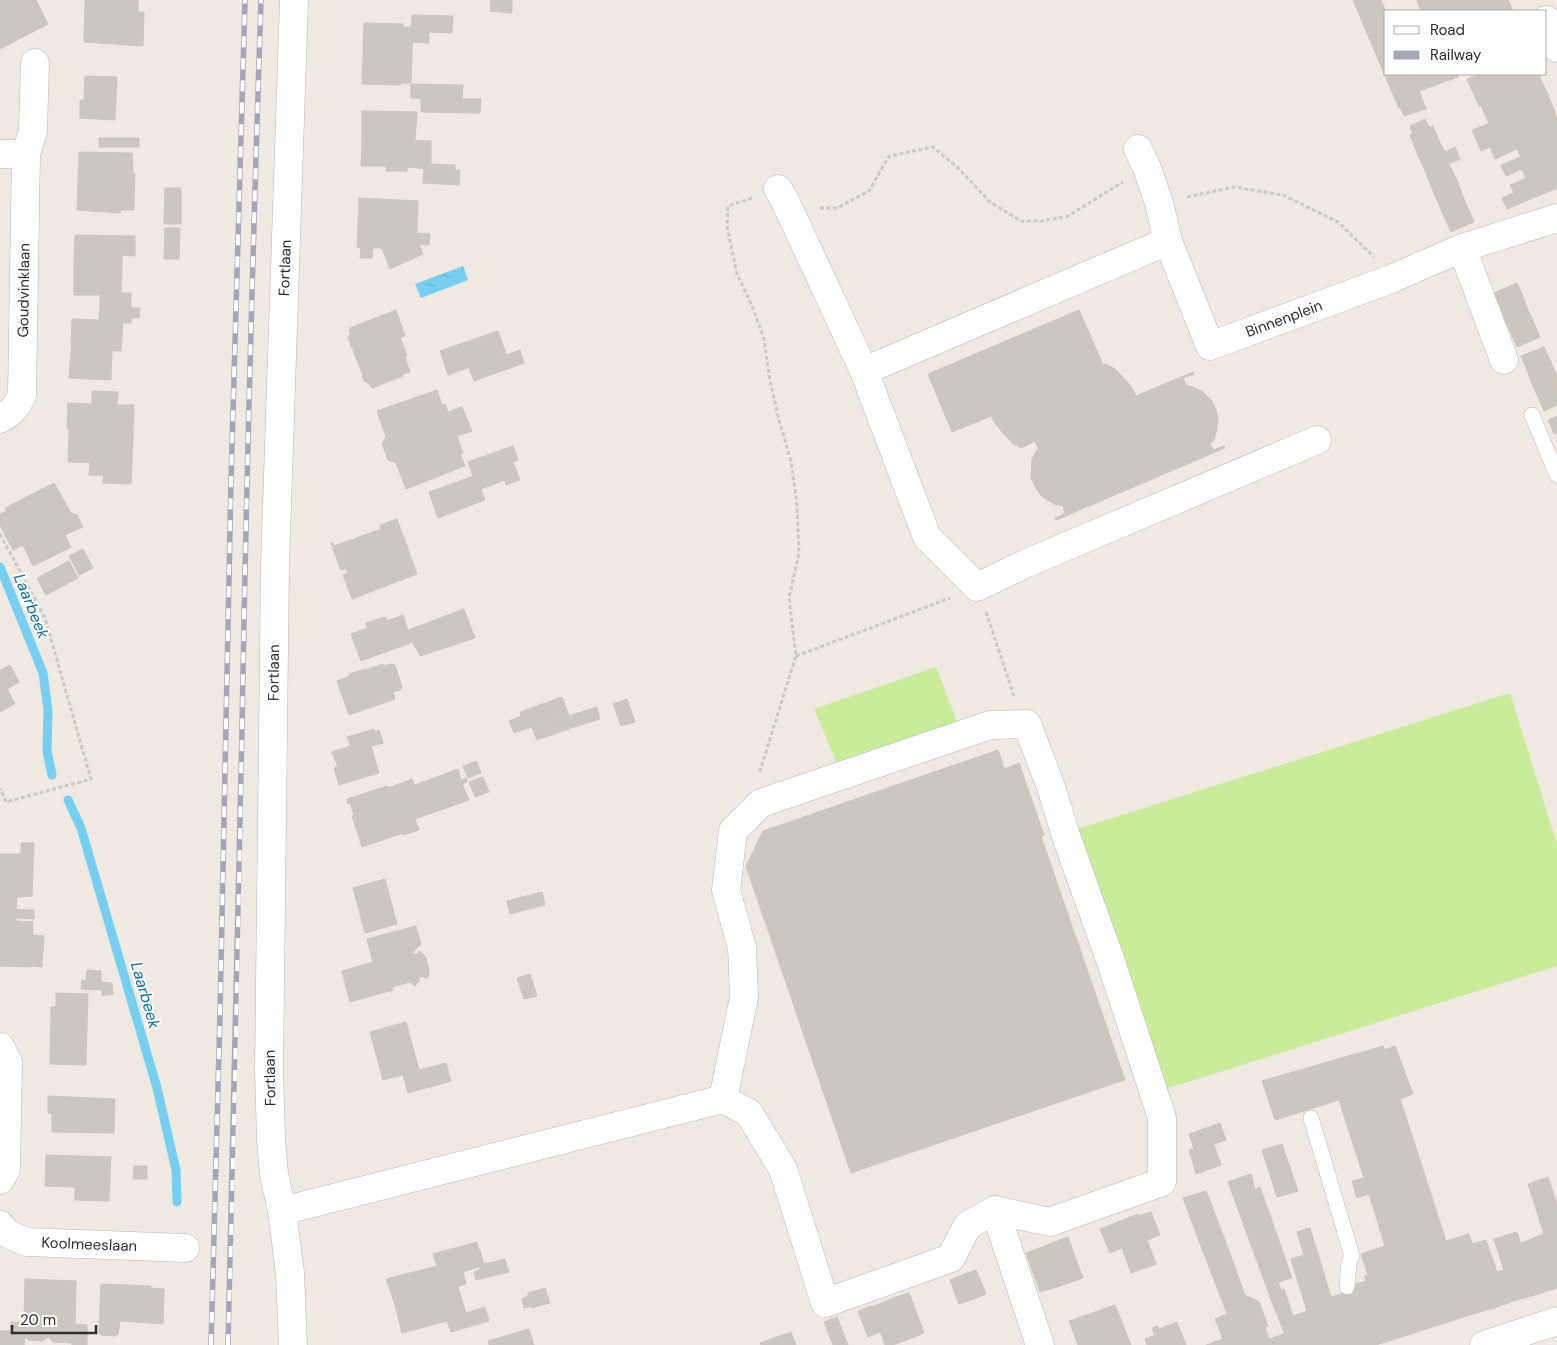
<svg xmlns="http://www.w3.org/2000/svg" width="1557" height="1345" font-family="'DM Sans',sans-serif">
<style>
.pitch{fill:#c9ec9a}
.water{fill:url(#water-ripples)}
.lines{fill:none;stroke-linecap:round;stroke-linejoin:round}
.stream{stroke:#75cff0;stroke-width:9}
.building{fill:#cbc7bf;stroke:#cbc5ba}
.lane-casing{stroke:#b4b7c1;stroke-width:16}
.street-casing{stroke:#b4b7c1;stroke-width:29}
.secondary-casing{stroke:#b4b7c1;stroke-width:29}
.path{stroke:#c9c9c9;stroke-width:3;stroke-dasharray:4 2.5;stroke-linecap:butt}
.lane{stroke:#fff;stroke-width:15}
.street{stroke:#fff;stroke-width:28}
.secondary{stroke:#fff;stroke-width:28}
.rail-casing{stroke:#a3a6b8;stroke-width:5.5}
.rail{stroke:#fff;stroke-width:4;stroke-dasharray:11;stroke-linecap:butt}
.labels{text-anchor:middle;stroke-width:4;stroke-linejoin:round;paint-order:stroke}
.street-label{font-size:15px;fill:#2e2e2e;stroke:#fff}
.water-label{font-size:16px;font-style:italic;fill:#0d6fa3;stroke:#fff}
</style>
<defs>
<pattern id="water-ripples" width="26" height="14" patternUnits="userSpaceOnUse" patternTransform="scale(1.25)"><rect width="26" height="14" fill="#75cff0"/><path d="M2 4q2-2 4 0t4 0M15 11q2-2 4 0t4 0" fill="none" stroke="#66b2ce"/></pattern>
</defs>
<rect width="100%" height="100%" fill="#efe9e1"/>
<g class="pitch">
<path d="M936,667L961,732L841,773L814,709Z"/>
<path d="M1510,693L1557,844V966L1156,1092L1074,830Z"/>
</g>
<path class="water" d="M463,266L468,280L421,298L415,284Z"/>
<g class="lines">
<g class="stream">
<path d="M0,567L43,673L48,710L47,751L52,775"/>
<path d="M68,800L81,828L157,1088L176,1170L177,1202"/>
</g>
</g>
<g class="building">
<path d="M0,0H36L48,24L0,49Z"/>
<path d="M85,0H138V12H144L143,46L84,42Z"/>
<path d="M491,0H512V13L490,11Z"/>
<path d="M1353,0H1381L1386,12V74H1411L1412,76L1389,85Z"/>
<path d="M1417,0H1508L1513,11H1421Z"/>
<path d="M412,15L453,16L452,33L429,32V43L412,42V55L363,54L364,23L403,24V27H411Z"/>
<path d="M363,54L412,55L411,83H401V85L362,84Z"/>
<path d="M1419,74H1457L1458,77L1419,91L1426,109L1404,116L1400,107L1399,108L1389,85Z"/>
<path d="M1479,74H1539L1541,80L1479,106L1467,79Z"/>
<path d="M85,76L117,77L115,120L80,118V100H84Z"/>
<path d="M1541,80L1550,99L1489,124L1481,105Z"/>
<path d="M411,84L463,85L462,99L411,98Z"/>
<path d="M421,99H481L480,113L421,112Z"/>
<path d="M1550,99L1557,119L1481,151L1472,130Z"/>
<path d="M362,111L417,112L415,140L362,139Z"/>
<path d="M1425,119L1429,127L1413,134L1410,126Z"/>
<path d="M1557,119V142L1521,157L1517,149L1495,159L1490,147Z"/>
<path d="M1433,126L1440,143L1417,153L1410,135Z"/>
<rect x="99" y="138" width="40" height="9"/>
<path d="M362,139L431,141V169L407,167V171H386V166H361Z"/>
<path d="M1557,142V165L1526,178L1522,169L1506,176L1501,165Z"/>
<path d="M1440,143L1445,152L1455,147L1460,159L1426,173L1417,153Z"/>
<path d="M79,152L132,153L133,174H135L134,210H121L120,213L77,210Z"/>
<path d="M431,164L455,165V170H460L459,185L423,183L424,169H431Z"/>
<path d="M1449,164L1458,183L1434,193L1426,173Z"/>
<path d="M1557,165V188L1507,209L1502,198L1514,193L1510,185Z"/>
<path d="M1458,183L1466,204L1443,214L1434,193Z"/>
<path d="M165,188H181V224H164Z"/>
<path d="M359,198L418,201L417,233L430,234L429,245L419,244L423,254L390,269L382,248H373L372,258H360L361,248L357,247Z"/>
<path d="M1466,204L1474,222L1451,232L1443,214Z"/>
<path d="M165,228H180L179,259H164Z"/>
<path d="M75,235L135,236V256L122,255V267L74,265Z"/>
<path d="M74,265L122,267L121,293H131V308L100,307V295H74Z"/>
<path d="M1517,283L1523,296L1500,306L1494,293Z"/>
<path d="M1523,296L1528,310L1505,320L1500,306Z"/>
<path d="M100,307L140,308L139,318H131V323H123L121,351L71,350L72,319L99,320Z"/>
<path d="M396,310L405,336L400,337L407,356L405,357L410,372L402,374L403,376L372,388L368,383L364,381L362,375L364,373H362L353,350L355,349L352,348L348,338L350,334L349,330H350V328Z"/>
<path d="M1079,310L1103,365L1106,364L1115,369L1131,386L1136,396L1193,372L1194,374L1183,378L1186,385L1195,388L1203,392L1211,400L1216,410L1218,418L1217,429L1214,440L1210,444L1213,450L1224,446L1225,448L1056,520L1055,518L1065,513L1063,506L1054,504L1041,496L1035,487L1031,478L1032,459L1038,448L1035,441L1021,448L1012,443L996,425L991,416L952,432L928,374Z"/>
<path d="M1528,310L1534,323L1511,333L1505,320Z"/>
<path d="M1534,323L1540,337L1517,347L1511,333Z"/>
<path d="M498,331L506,354L448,375L440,351Z"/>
<path d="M1544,347L1550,360L1527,370L1521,356Z"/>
<path d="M71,350L112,351L111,380L69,378Z"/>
<path d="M520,350L524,363L474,381L469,368Z"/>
<path d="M1550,360L1556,374L1532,384L1527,370Z"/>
<path d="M1556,374L1557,389L1538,397L1532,384Z"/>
<path d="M1557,389V405L1544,411L1538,397Z"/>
<path d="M437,390L442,405L445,404L448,412L462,407L472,431L457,436L463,453L460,454L465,466L406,489L396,463L388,460L382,444L386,437L377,411Z"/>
<path d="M92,391L118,392L117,405H134L133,436L69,431V429H67L68,403L92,404Z"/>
<path d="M1557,416V432L1554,434L1548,420Z"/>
<path d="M69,431L133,436L131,484L103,483L104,463L68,462Z"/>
<path d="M513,446L518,460L473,476L468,462Z"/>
<path d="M513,462L520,480L506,485L505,480L481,489L485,500L438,518L429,492Z"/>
<path d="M90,463H104V475H89Z"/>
<path d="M54,483L71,513L77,515L83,527L65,535L71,547L33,566L5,508Z"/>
<path d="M7,511L24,544L13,550L0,525V514Z"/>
<path d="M397,519L417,574L352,599L343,575L348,573L346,568L341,570L331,543H333L334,546L354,539L381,529L380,525Z"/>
<path d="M83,549L93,568L79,575L69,556Z"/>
<path d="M69,561L78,578L46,595L37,578Z"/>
<path d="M464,609L470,625L414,646L413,642L361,661L351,634L368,628L366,623L385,617L387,621L403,615L408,630Z"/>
<path d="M470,625L475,638L420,656L415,646Z"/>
<path d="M383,664L384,666L391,664L395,665L402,687L400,690L393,692L395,699L349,715L337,681L350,676L349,674L366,669V670Z"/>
<path d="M10,665L19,682L7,689L15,704L0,712V670Z"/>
<path d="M562,697L569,715L514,733L509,721L521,716L520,712Z"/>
<path d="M627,699L635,722L621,726L613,704Z"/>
<path d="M597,707L600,719L574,727L537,740L532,728Z"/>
<path d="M374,729L375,732L379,730L383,743L371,746L379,773L339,785L334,768L338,767L332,752L351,746L347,737Z"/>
<path d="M998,750L1112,1084L851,1173L746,866L763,831Z"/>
<path d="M476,761L481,773L468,778L463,766Z"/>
<path d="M1019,763L1044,835L1029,840L1004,769Z"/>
<path d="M458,769L461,780L466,778L467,782L354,822L352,816L354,815L350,803L348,804L347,799L387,786L388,788L412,779L415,785Z"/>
<path d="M483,777L489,792L475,797L469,782Z"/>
<path d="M462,784L469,800L415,819L419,830L403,835V833L362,847L354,822Z"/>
<path d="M1041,836L1125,1080L1112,1084L1029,840Z"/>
<path d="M21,843H34L32,896L17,897L16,910L0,909V854H21Z"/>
<path d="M385,879L397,924L365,933L353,888Z"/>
<path d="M542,892L545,905L510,914L507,901Z"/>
<path d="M0,909L34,910V919L16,918V921L33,922L31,967L0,966Z"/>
<path d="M416,926L421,944L413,952L415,955L420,951L426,958L429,970L428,978L420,976L419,981L415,986L410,982L392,987L393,990L350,1002L342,971L373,962L367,939Z"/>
<path d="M33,935L44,936L42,967L31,966Z"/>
<path d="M87,970L101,971V982L112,983L113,994L102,996V990L81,989L82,980L86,981Z"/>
<path d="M530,974L537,996L524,999L517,978Z"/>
<path d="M56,993L88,994L86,1065L50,1064L51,1007H56Z"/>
<path d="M406,1022L419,1070L446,1063L451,1081L408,1093L403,1075L383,1080L370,1032Z"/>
<path d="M1383,1046L1470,1315L1376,1345H1347L1331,1297L1345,1293L1343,1288L1366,1281L1364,1276L1368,1275L1361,1254L1385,1246L1369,1194L1357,1198L1352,1181L1364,1178L1339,1100L1275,1120L1262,1081Z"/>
<path d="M1395,1046L1413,1094L1400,1099L1384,1050Z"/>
<path d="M48,1096L115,1099L114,1133L52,1132V1113H48Z"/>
<path d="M1220,1123L1226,1140L1214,1144L1221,1165L1196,1174L1189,1150L1194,1149L1189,1134Z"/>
<path d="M1282,1144L1298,1191L1277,1197L1262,1150Z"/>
<path d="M46,1155L111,1157L109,1201L75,1200V1187L45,1186Z"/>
<path d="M134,1166H147V1179H133Z"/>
<path d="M1251,1174L1255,1189L1260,1187L1292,1278L1278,1282L1281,1290L1269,1294L1228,1182Z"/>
<path d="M1548,1177L1557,1205V1275L1528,1184Z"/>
<path d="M1206,1191L1212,1206L1189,1214L1183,1198Z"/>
<path d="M1212,1206L1217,1219L1194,1227L1189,1214Z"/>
<path d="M1151,1212L1160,1235L1147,1240L1156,1264L1131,1273L1122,1248L1110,1253L1100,1229L1138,1214V1216Z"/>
<path d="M1217,1219L1222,1232L1199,1241L1194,1227Z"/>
<path d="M1310,1228L1331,1297L1347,1345H1324L1310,1310L1307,1311L1291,1259L1304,1255L1297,1232Z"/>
<path d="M1222,1232L1245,1295L1259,1302L1268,1326L1265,1327L1269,1339L1253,1345H1239L1199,1241Z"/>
<path d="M1517,1232L1538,1294L1514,1301L1494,1239Z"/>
<path d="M1469,1234L1494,1308L1470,1315L1446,1241Z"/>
<path d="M1544,1234L1557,1275V1288L1538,1294L1521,1243Z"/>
<path d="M1068,1237L1083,1278L1057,1287L1042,1247Z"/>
<path d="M1486,1240L1497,1272L1504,1270L1514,1301L1494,1308L1472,1244Z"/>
<path d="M477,1242L479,1250H480L484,1264L505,1259L509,1272L476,1280L474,1272L480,1270L479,1267L463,1272L466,1284L395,1305L386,1279L437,1266L433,1254Z"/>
<path d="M1042,1247L1057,1287L1040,1292L1026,1253Z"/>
<path d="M976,1270L986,1294L974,1299L965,1274Z"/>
<path d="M965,1274L974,1299L959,1304L950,1280Z"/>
<path d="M25,1279L50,1280L48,1337L43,1341L28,1340L25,1337L24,1345H10L11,1322H24Z"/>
<path d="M50,1280L76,1281L75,1324L87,1325V1345H72V1343L53,1342L48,1337Z"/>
<path d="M101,1284L151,1286V1288L164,1289L163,1324L120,1321L118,1334L115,1336L101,1335L99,1332Z"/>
<path d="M458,1287L466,1313L485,1307L489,1321L451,1332L447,1321L402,1333L395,1305Z"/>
<path d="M545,1288L550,1303L532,1308L531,1306L524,1308L522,1299L528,1296V1293Z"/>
<path d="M1284,1289L1293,1316L1310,1310L1324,1345H1289L1269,1294Z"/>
<path d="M909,1293L924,1333L912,1338L896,1297Z"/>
<path d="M896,1297L912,1338L893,1345H885L872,1307Z"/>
<path d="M1115,1305L1131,1345H1078L1069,1321Z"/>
<path d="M871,1306L880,1332L868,1337L858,1311Z"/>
<path d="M1227,1314L1235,1334L1223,1339L1215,1319Z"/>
<path d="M837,1317L848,1345H833L824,1322Z"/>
<path d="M1177,1322L1186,1345H1158L1152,1328L1158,1326L1159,1329Z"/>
<path d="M529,1329L534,1345H489L488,1341Z"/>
<rect x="0" y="1331" width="10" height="14"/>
<path d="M791,1332L796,1345H761L760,1343Z"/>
<path d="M1235,1334L1239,1345H1206L1223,1339Z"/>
<path d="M1284,1334L1289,1345H1253L1269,1339Z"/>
<path d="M1155,1335L1158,1345H1147L1145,1339Z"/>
</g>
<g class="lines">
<defs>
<g id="lane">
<path d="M1532,415L1557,475"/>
<path d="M1311,1118L1352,1256L1349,1262L1347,1287"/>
</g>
<g id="street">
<path d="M1546,20L1557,48"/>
<path id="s1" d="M1138,149L1147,168L1159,203L1168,241L1210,346L1391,279L1462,248L1557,218"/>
<path d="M0,154H26"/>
<path d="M778,189L786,203L864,371L927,537L977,587L1027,563L1317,440"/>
<path d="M1462,248L1504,360"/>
<path d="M864,371L1168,241"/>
<path id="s2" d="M0,419C11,413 17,407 22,395L26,154L33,131L35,63"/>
<path d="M0,1047L8,1062L6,1169L0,1180"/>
<path d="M723,1099L744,997L742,948L726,890L733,831L761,803L990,725L1027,724L1052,790L1066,836L1111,962L1162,1118V1182L1050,1222L995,1210L1040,1345"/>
<path d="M282,1211L723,1099L749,1113L783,1169L825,1303L951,1258L967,1226L995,1210"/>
<path id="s3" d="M0,1225L8,1234L27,1242L185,1248"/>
<path id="s4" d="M293,1345L290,1273L282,1211L274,1174L271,1140L269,1070L275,565L294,0"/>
</g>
<path id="secondary" d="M1484,1345L1557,1321"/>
</defs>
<use href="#lane" class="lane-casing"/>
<use href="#street" class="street-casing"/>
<use href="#secondary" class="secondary-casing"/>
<g class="path">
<path d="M1187,197L1234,187L1283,195L1338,222L1374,257"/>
<path d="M752,198L728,206L727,226L737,274L752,306L764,339L770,381L779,420L791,461L797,505L799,553L789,598L796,656L759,774"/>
<path d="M820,208H837L869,191L889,156L933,147L958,168L990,202L1021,221H1043L1068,216L1123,182"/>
<path d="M0,534L45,618L91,779L6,802L0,788"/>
<path d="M986,612L1014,696"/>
<path d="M796,656L950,598"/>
</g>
<use href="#lane" class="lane"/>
<use href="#street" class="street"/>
<use href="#secondary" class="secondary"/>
<defs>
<g id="rail">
<path d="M211,1345L220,1014L231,480L245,0"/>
<path d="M228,1345C234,1140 238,935 242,730C246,487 253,243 261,0"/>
</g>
</defs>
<use href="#rail" class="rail-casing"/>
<use href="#rail" class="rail"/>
</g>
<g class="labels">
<g class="street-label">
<text dy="5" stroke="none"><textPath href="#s4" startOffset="1079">Fortlaan</textPath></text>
<text dy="5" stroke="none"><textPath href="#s2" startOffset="138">Goudvinklaan</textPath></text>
<text dy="5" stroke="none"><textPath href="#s1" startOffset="289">Binnenplein</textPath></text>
<text dy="5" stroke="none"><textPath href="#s4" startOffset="674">Fortlaan</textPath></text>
<text transform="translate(270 1078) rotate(-91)" y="5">Fortlaan</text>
<text dy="5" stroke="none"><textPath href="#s3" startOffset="95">Koolmeeslaan</textPath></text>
</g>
<g class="water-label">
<text transform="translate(32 606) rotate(68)" y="6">Laarbeek</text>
<text transform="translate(146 995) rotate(74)" y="6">Laarbeek</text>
</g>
</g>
<rect x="1384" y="10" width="162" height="65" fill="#ffffff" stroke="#ababab"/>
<rect x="1394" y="26" width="25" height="8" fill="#ffffff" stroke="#ababab"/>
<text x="1430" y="35" font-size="15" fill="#2e2e2e">Road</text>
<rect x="1394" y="51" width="25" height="8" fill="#a3a6b8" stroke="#ababab"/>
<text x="1430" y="60" font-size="15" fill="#2e2e2e">Railway</text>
<path d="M12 1325v8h84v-8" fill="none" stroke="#2e2e2e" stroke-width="2.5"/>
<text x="20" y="1325" font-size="15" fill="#2e2e2e" stroke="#ffffff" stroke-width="4" paint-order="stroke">20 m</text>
</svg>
